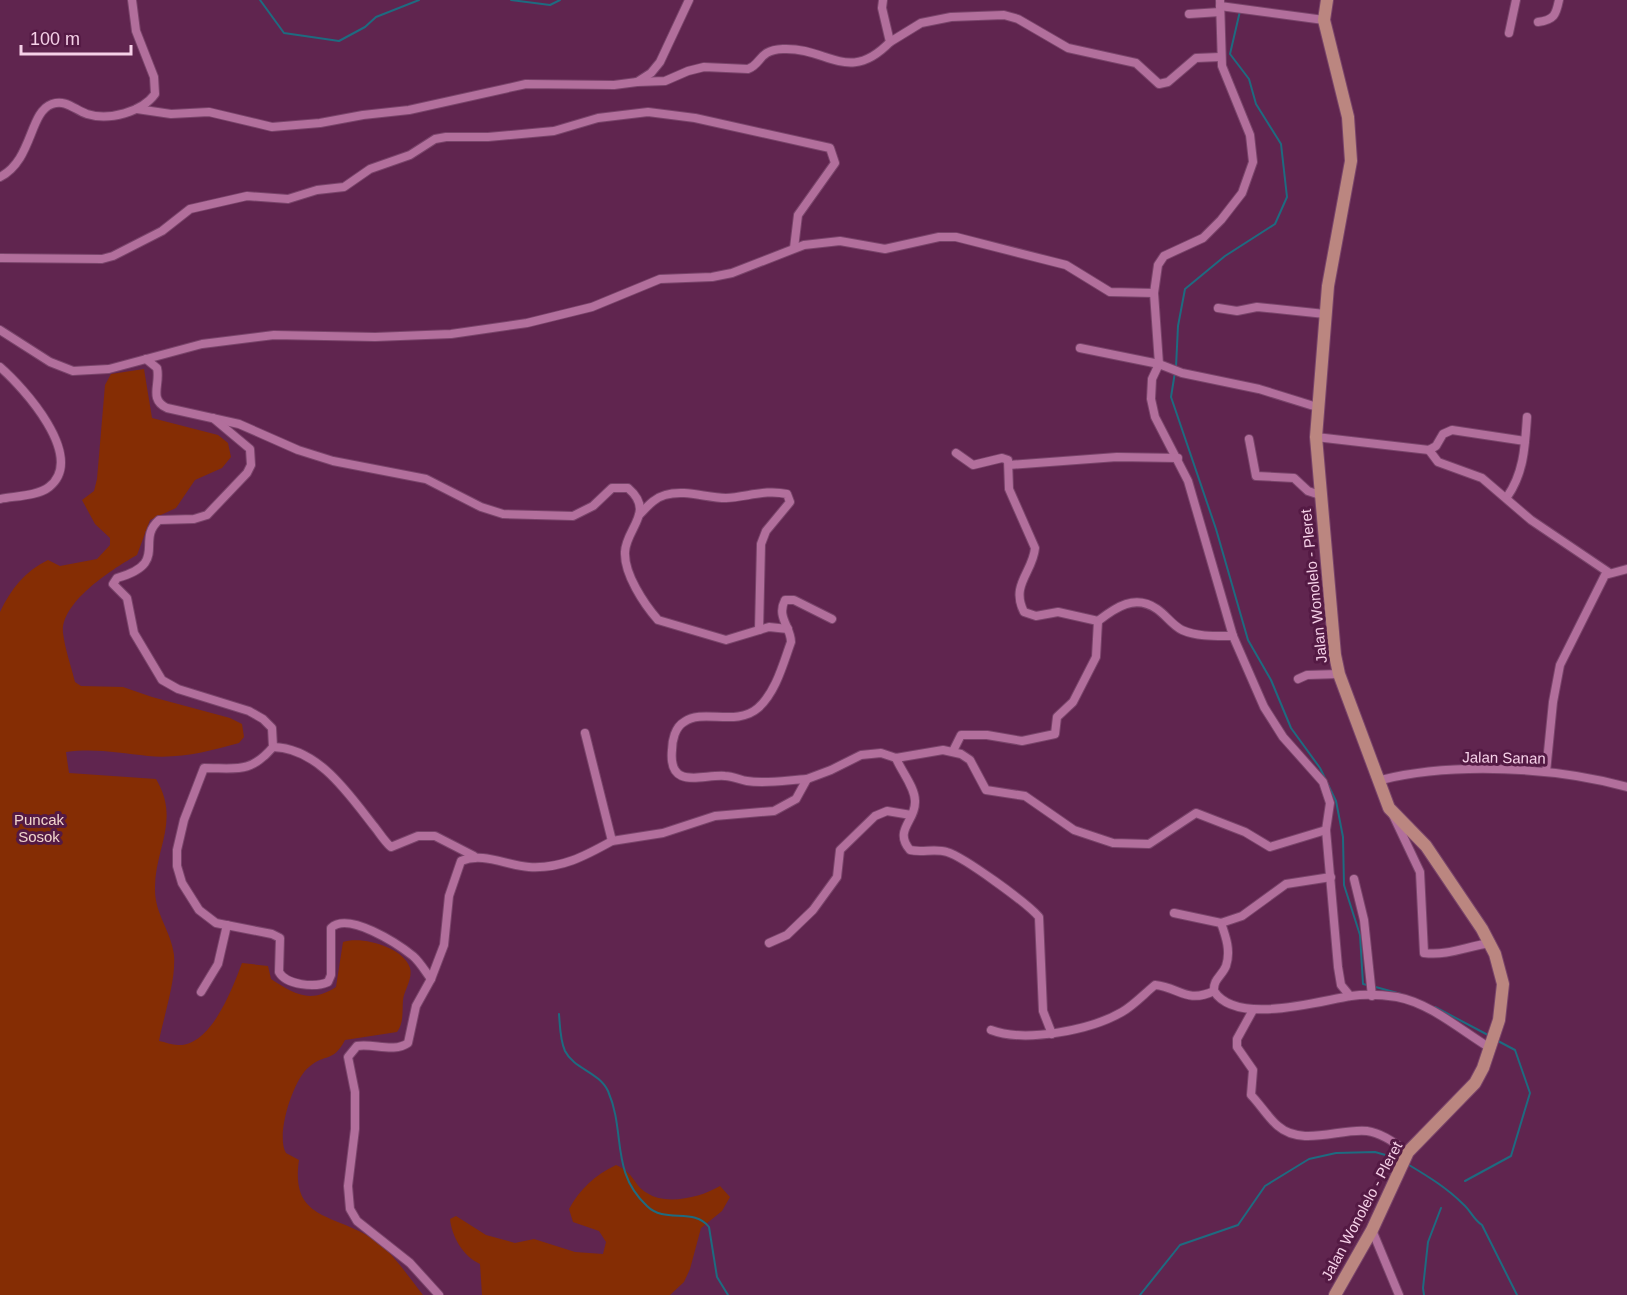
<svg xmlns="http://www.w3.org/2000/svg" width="1627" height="1295" font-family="Arial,sans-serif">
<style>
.green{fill:#852d04}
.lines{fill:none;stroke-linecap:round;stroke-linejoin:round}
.stream{stroke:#1e6b80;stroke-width:2}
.minor-casing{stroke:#79446a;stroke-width:10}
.secondary-casing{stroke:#79446a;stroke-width:14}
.minor{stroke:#b26f9c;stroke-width:8}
.secondary{stroke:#bb8680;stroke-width:12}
.labels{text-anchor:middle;stroke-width:6;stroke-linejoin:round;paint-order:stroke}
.street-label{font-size:15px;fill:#f6d1e8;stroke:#541a44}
.park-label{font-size:15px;fill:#f1d6cd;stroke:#541a44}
</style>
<rect width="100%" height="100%" fill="#60254f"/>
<g class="green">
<path d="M144,369L152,418L218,435L228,443L231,457L222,468L195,480L176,508L150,520L137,555C114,568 60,602 63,633C65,649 71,666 75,682L81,686L123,687L152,697L230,718L242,724L244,737L239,743C210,751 180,759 148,756C120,753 95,748 66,752L69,773L156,779C181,821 154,849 155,890C155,914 171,931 174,955C176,981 164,1015 159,1041C165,1042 172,1045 178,1045C211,1047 233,987 242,963L268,966L271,979C294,994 310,1004 336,987L343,942C362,936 403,947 410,968C413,979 404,990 403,1000C402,1012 404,1023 397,1032L345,1040C333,1063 325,1053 309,1067C294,1078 275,1135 286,1153L299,1160C290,1221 334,1213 373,1239C391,1250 410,1279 423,1295H0V612C11,589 25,571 48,560L60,566L97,559L110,545V538L95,524L82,500L94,491L97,479L105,385L111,374Z"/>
<path d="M616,1165C635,1173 633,1185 647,1193C666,1206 702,1197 720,1186L730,1197L722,1211L701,1228L690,1269L684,1282L670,1295H482L480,1264C463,1256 452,1237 450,1219L456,1216L486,1235L515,1243L534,1239L575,1252L603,1254L606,1242L599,1231L573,1222L569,1209C580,1189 595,1175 616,1165Z"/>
</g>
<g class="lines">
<g class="stream">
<path d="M260,0L284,33L339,41L365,27L376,17L419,0"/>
<path d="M511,0L550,5L560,0"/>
<path d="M1176,367L1178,326L1185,289L1225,256L1275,224L1287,197L1281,144L1256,104L1249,79L1230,54L1240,11"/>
<path d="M1175,372L1171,397L1216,529L1248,640L1271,680L1291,728L1320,768L1336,801L1343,837L1344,885L1360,935L1363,984L1367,985"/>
<path d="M1372,986L1401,994"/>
<path d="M1435,1007L1488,1035"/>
<path d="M559,1014C560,1026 560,1040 565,1051C574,1069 599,1072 608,1091C626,1132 610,1172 647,1206C665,1224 694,1207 709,1227L717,1277L728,1295"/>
<path d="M1409,1165C1429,1177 1447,1188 1463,1204C1471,1211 1473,1219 1482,1225L1517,1295"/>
<path d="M1465,1181L1511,1156L1530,1093L1515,1050L1498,1041"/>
<path d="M1140,1295L1180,1245L1238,1225L1265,1186L1309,1159L1336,1153L1375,1152L1396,1158"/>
<path d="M1424,1295L1423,1288L1428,1242L1441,1208"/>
</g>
<defs>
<g id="minor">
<path d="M1220,0L1222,66L1250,135L1253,162L1242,193L1221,220L1203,238L1164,256L1158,265L1154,293L1159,364L1152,379L1151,399L1155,417L1188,481L1233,636L1264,707L1283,737L1323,782L1330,803L1326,830L1338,967L1341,985L1350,996"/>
<path d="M1220,6L1324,20"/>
<path d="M1189,14L1220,12"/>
<path d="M1538,22C1554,20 1556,15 1559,0"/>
<path d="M1509,33L1516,0"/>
<path d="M890,42L921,23L951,17L1004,15L1018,19L1068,48L1136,63L1159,84L1168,82L1196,58L1220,57"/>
<path d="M637,82L665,81L688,71L704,67L748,69C762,64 758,50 783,49C828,47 848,85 890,42L882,8L883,0"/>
<path d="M137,109L171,114L209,112L272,127L320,123L363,115L409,110L526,84L614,85L637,82L651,73L660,62L689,0"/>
<path d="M0,177C33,160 29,112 52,104C66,99 75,110 87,114C109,121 142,112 155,94L154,77L136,31L132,0"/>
<path d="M0,258L102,259L113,256L162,231L190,209L247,196L288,199L317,190L344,187L370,169L410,155L435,139L446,137H488L554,131L598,118L648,112L695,118L830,148L835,163L798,215L794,248"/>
<path d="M1218,308L1237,311L1257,307L1325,314"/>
<path d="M0,330L50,362L73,371L109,369L202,344L274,335L375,337L451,334L527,323L592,307L660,279L712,277L732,273L804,245L840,241L885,249L939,237H956L1066,265L1110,292L1154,293"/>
<path d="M1080,348L1159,364L1182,373L1259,389L1317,407"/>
<path d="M146,359L157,368C161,384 148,399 167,408L239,424L298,450L333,461L426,479L481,507L503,514L573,516L593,506L612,488H628C656,512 626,528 625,552C624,574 644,604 658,620L726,640L769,627L788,629"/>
<path d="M0,367C23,387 87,457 49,487C38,496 14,496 0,499"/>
<path d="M213,418L250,449L251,465L247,473L207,515L194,519L159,520C135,541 170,563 117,578L113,584L127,598L134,633L162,680L178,689L249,711L263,719L272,728L273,747C250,774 236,768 204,768L184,820L177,850V866L182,883L199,910L216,923L272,934L280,938L279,972C286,985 315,988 328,982L331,975V928C348,911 398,944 413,956C420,962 425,971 431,979"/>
<path d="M1316,437L1429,450L1436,446L1443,434L1452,430L1525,441"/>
<path d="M1249,439L1256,476L1294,478L1308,491L1320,495"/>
<path d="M1429,450L1438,462L1482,478L1531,520L1608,572"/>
<path d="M956,453L973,465L1002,458L1008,460L1009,489L1035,548C1033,572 1010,585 1024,612L1036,616L1058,612L1098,621"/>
<path d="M1009,465L1117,457L1178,458"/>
<path d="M1507,497C1524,473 1525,446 1527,417"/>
<path d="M639,515C647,507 654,498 665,495C685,489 706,498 726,498C747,497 766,489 787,494L790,502L766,531L761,544L759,630"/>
<path d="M1298,679L1307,675L1339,674"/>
<path d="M585,733L612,841L663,833L715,816L774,811L796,799L807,779L831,770L861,755L881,753L896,758L943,750L961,754L970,760L986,790L1025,796L1074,830L1113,843L1149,844L1196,813L1245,832L1270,847L1326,830"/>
<path d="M273,747C318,748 348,793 373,825C379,832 384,841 391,847L418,836H435L474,856"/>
<path d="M953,751L961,735H987L1022,741L1055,734L1057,717L1073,702L1096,657L1098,621C1116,607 1135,594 1157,609C1166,615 1172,625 1182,630C1198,637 1216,636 1233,636"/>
<path d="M896,758C901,771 915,787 915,801C916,821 893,830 910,850C922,853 935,848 947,852C964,857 1027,903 1039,917L1043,1011L1052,1034"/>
<path d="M1546,772L1553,702L1560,665L1605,575L1627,569"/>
<path d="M807,779C788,780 766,784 747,781C740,780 733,776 725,776C703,774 668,791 672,750C672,741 675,727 684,722C703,708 736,727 758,708C776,692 783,664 791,642C791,627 776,617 785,600H794L832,619"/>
<path d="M1381,780C1453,762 1556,767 1627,787"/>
<path d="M1393,815L1420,872L1424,953C1449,956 1467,946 1491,943"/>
<path d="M1354,879L1364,920L1372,996"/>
<path d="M1174,913L1221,923L1242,916L1286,884L1331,877"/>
<path d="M1221,923C1226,937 1231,951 1226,966C1222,976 1213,979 1214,991C1236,1026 1318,1001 1351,996C1365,994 1383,995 1397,997C1430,1003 1462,1031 1490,1048"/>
<path d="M769,943L787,935L813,910L837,877L840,850L875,816L887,811L911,815"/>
<path d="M201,992L218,964L227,925"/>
<path d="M1253,1010L1237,1039V1047L1253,1070L1251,1095C1259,1103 1270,1120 1278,1126C1302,1147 1340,1128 1367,1131C1382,1133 1396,1144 1408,1152"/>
<path d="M991,1030C1025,1043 1091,1030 1122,1012C1134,1005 1144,994 1155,985C1179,987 1186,1004 1214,991"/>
<path d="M1372,1230L1399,1295"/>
<path d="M439,1295L410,1263L357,1221L350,1209L348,1186L355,1129V1092L348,1057L357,1046C373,1043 394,1053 408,1043L416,1006L431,979L444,945L449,896L461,861C483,852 505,865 529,867C561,869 585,856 612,841"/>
</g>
<path id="secondary" d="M1327,0L1324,20L1348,117L1351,161L1328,286L1316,437L1335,655L1339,674L1389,808L1426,846L1482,929L1495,954L1503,984L1499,1020L1483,1068L1475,1083L1408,1152L1372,1230L1335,1295"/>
</defs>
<use href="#minor" class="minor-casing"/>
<use href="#secondary" class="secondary-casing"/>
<use href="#minor" class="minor"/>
<use href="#secondary" class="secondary"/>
</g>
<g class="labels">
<g class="street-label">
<text transform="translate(1314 586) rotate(-96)" y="5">Jalan Wonolelo - Pleret</text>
<text transform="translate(1504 758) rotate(1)" y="5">Jalan Sanan</text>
<text transform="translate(1362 1211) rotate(-62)" y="5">Jalan Wonolelo - Pleret</text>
</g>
<g class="park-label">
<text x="39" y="825">Puncak<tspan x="39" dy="17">Sosok</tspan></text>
</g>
</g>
<path d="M21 45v9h110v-9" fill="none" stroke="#f6d1e8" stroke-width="3"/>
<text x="30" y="45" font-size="18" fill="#f6d1e8" stroke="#541a44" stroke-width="4.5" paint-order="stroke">100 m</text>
</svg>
